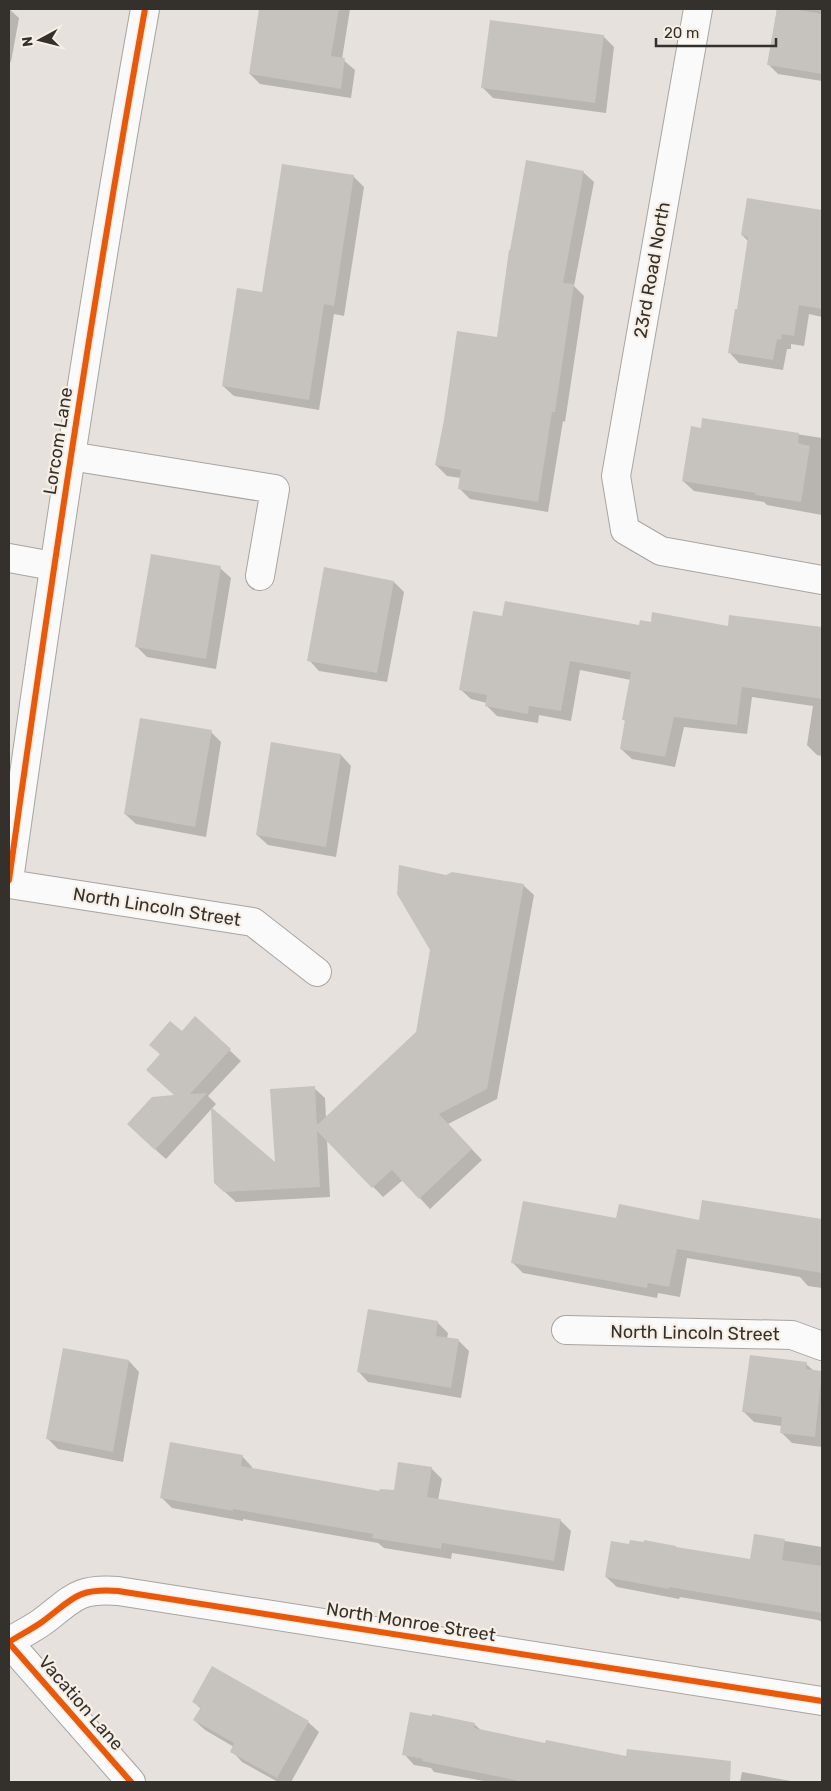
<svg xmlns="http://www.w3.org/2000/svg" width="831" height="1791" font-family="Rubik,sans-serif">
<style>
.shadow{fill:#0003}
.building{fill:#c6c2be}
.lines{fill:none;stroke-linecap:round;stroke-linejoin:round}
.minor-casing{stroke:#a8a4a1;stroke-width:30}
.minor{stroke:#fbfafa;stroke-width:28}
.cycleway-casing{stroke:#f7efe5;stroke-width:9}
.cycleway{stroke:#e8590c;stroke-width:6}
.labels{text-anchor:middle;stroke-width:4.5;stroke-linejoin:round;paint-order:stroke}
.street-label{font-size:18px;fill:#34312d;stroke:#f7efe5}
</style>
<rect width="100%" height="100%" fill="#e6e1dc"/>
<g class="shadow">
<path d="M9,9L19,18L11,62L9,61Z"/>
<path d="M260,9H277L299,12L300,9H350L342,59L355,70L351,98L260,84L250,74Z"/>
<path d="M777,9H822V81L778,74L768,64Z"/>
<path d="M603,36L614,47L606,113L493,98L483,88Z"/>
<path d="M583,172L594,182L574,286L584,296L565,422L563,421L548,512L470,499L459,488L461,478L447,476L436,465L498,338Z"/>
<path d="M353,176L364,187L344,316L334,314L319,410L234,396L223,386L263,293Z"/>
<path d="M748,199L822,211V317L809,314L804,346L791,344V349H787L783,370L739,363L729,352L738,311L749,242L742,235Z"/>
<path d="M704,420L822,438V515L767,505L764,502L694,491L683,481L703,429Z"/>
<path d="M220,568L231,578L216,669L147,657L137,647Z"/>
<path d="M394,582L404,592L387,682L319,671L309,660Z"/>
<path d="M503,618L640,627H729L796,632L822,636V756L817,755L807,745L813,706L752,697L747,734L684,727L675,767L632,759L621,749L626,722L624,720L631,680L580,670L571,721L539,715L538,723L497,716L486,705L487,703L471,699L460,689Z"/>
<path d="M211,732L221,742L206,837L136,824L125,814Z"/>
<path d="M272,744L341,755L351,766L336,857L268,845L257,835Z"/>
<path d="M446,876L523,885L534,895L497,1099L448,1124L482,1160L430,1209L403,1180L383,1197L327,1139L330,1197L236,1202L215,1183L277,1165L314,1088L325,1098L326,1118L417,1033Z"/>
<path d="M195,1018L241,1061L208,1096L216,1104L166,1159L139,1135L176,1096L161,1055L150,1044L182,1033Z"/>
<path d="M703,1201L822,1220V1288L808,1286L800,1277L687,1258L680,1297L658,1293L657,1298L523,1273L513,1263L617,1219L700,1221Z"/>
<path d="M437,1322L448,1333L447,1339L459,1341L469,1351L461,1398L368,1382L358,1371Z"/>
<path d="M129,1361L139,1372L123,1462L58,1449L48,1439Z"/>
<path d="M806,1364L814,1371L822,1372V1447L792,1443L781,1432L782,1426L754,1422L743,1411Z"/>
<path d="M242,1456L252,1467V1469L380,1492H396L431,1468L442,1479L438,1500L560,1520L571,1531L564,1571L452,1553L451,1559L384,1548L378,1543L243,1519V1521L172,1508L162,1498Z"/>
<path d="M755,1536L822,1547V1622L818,1620L680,1597L679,1599L617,1587L606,1577L751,1560Z"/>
<path d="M194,1702L308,1722L319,1732L291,1782H278L242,1762L232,1751L234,1747L205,1730L194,1720L201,1709Z"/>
<path d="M474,1724L482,1731L546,1745L693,1767L692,1782H489L434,1772L431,1768L414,1765L404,1754Z"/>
<path d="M742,1772L796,1782H740Z"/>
</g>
<g class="building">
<path d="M259,9H339L331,56L345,58L341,89L249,74Z"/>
<path d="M777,9H793L822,14V74L767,65Z"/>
<path d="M490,20L604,35L595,103L481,88Z"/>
<path d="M526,160L584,171L563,283L574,284L555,412H552L538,502L458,489L461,470L435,465L444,420L457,331L497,337L509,250H510Z"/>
<path d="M282,164L354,175L334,306L324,304L309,400L222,386L237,288L262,292Z"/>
<path d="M747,198L822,210V309L799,305L794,336L782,334L781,340L777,339L773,360L728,353L735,309H737L748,237L741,235Z"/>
<path d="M702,418L799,433L798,443L810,446L801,502L755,495L756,493L682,481L691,426L701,428Z"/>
<path d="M151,554L221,566L206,659L135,647Z"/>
<path d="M324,567L394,581L377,673L307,661Z"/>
<path d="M505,601L639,625L640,620L651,622L652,612L728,626L729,615L822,627V699L742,687L737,725L674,717L665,757L620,749L625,720H622L631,672L570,661L561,711L529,706L528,714L485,706L487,695L459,690L473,611L502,616Z"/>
<path d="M140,718L212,730L195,827L124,814Z"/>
<path d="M271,742L341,754L326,847L256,835Z"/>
<path d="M399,865L446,875L452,872L524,884L487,1089L439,1114L472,1149L419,1199L392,1170L372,1188L317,1131L320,1187L224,1192L214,1183L211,1107L275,1162L270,1089L315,1086L317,1125L416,1032L430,950L397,894Z"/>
<path d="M195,1016L231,1049L190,1094L207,1093L155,1150L127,1124L152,1097L174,1095L146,1070L160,1054L149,1045L170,1021L182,1031Z"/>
<path d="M702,1200L822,1219V1273L677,1249L669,1287L648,1283L647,1288L511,1263L523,1201L616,1218L619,1204L699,1220Z"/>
<path d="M368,1309L438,1321L436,1336L459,1339L451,1388L357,1372Z"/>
<path d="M63,1348L129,1360L113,1452L46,1439Z"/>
<path d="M750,1355L807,1362L806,1369L822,1371L815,1437L780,1433L782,1417L742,1412Z"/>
<path d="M170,1442L243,1455L241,1466L379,1491L380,1489L394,1490L398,1462L432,1467L427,1497L561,1519L554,1561L442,1543L441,1549L372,1538L373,1534L233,1509V1511L160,1498Z"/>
<path d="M754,1534L785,1539L782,1560L822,1566V1613L669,1587V1589L605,1577L611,1541L629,1544L630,1540L644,1542V1540L676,1546V1547L750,1559Z"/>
<path d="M212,1666L309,1721L277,1778L230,1752L234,1743L193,1720L201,1707L192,1702Z"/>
<path d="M410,1712L432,1716V1714L475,1723L474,1728L545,1743L546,1740L626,1756L627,1749L731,1761L730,1782H524L422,1761L423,1759L402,1755Z"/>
</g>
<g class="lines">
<defs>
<g id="minor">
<path d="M698,9L616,476L625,530L661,551L822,580"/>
<path d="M70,456L275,489L260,576"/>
<path d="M9,558L53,566"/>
<path d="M9,880C50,589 93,298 145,9"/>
<path d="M9,884L253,922L317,972"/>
<path d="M566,1330L792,1335L822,1346"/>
<path d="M9,1642C20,1635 32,1629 42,1622C73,1599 76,1588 118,1591L822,1701"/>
<path d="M9,1643L131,1782"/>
</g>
</defs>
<use href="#minor" class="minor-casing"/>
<use href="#minor" class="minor"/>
<defs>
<g id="cycleway">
<path d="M9,880C50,589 93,298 145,9"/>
<path d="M9,1642C20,1635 32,1629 42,1622C73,1599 76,1588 118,1591L822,1701"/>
<path d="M9,1643L131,1782"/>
</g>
</defs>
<use href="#cycleway" class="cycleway-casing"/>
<use href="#cycleway" class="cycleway"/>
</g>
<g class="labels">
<g class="street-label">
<text transform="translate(652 270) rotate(-80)" y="6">23rd Road North</text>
<text transform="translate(58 441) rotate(-81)" y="6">Lorcom Lane</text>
<text transform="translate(157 907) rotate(9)" y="6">North Lincoln Street</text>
<text transform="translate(695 1333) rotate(1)" y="6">North Lincoln Street</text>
<text transform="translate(411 1622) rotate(9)" y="6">North Monroe Street</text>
<text transform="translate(81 1703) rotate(49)" y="6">Vacation Lane</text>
</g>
</g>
<rect width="831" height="1791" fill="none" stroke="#34312d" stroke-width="20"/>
<g transform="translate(40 40) rotate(263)" stroke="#f7efe5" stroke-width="4" paint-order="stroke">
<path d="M0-4L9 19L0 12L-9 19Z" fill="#34312d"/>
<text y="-8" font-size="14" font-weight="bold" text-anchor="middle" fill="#34312d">N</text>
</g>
<path d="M656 38v8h120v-8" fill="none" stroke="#34312d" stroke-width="2.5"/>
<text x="664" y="38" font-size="15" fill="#34312d" stroke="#f7efe5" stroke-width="4" paint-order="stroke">20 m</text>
</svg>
